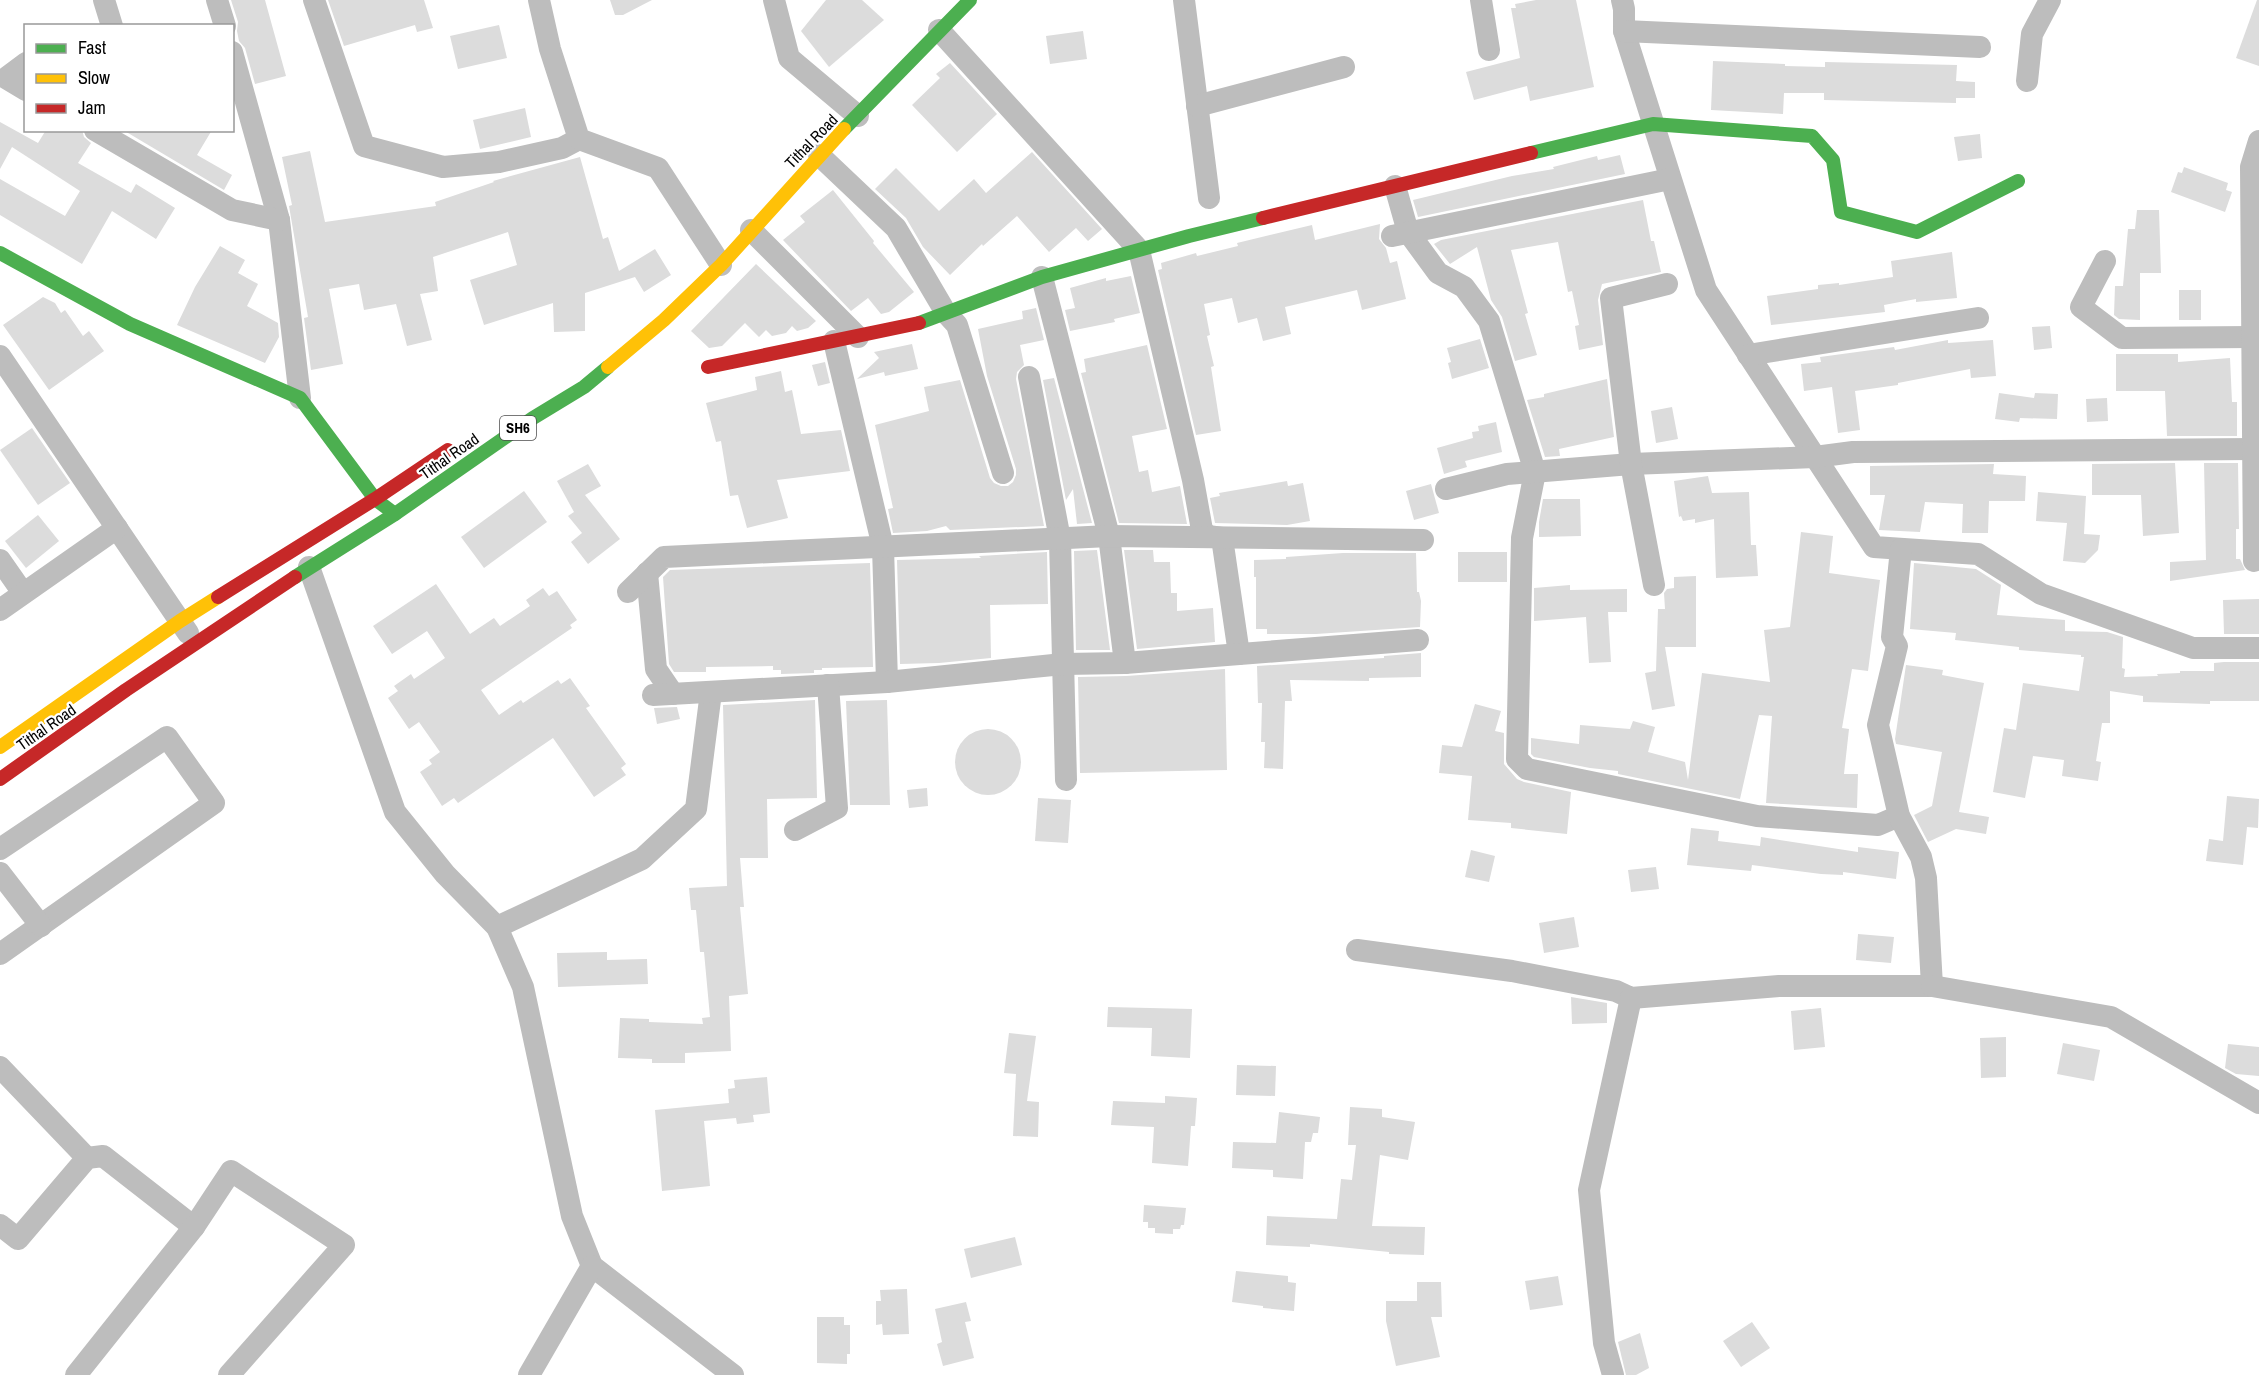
<svg xmlns="http://www.w3.org/2000/svg" width="2259" height="1375" font-family="'Archivo Narrow',sans-serif">
<style>
.building{fill:#dcdcdc}
.lines{fill:none;stroke-linecap:round;stroke-linejoin:round}
.street{stroke:#bdbdbd;stroke-width:22}
.fast{stroke:#4caf50;stroke-width:14}
.slow{stroke:#ffc107;stroke-width:14}
.jam{stroke:#c62828;stroke-width:14}
.labels{text-anchor:middle;stroke-width:4.5;stroke-linejoin:round;paint-order:stroke}
.shield{fill:#fff;stroke:#4c4c4c;stroke-width:1.5}
.shield-label{font-size:15px;font-weight:bold;fill:#000}
.street-label{font-size:16px;fill:#000;stroke:#fff}
</style>
<rect width="100%" height="100%" fill="#fff"/>
<g class="building">
<path d="M231,0H265L286,76L255,84L245,48L239,41L237,31L238,22Z"/>
<path d="M328,0H424L433,28L417,32L415,25L344,46Z"/>
<path d="M610,0H652L623,15H615Z"/>
<path d="M826,0H862L884,20L829,67L801,31Z"/>
<path d="M1536,0H1576L1594,87L1530,101L1527,86L1474,100L1466,72L1520,58L1511,8H1516L1515,4Z"/>
<path d="M2257,0H2259V66L2236,58Z"/>
<path d="M499,25L507,58L458,69L450,36Z"/>
<path d="M1083,31L1087,59L1050,64L1046,36Z"/>
<path d="M1713,61L1785,64V66L1825,67V62L1957,65L1956,81L1975,82V98H1956V103L1824,100V93H1784L1783,114L1711,110Z"/>
<path d="M950,63L997,114L957,152L912,105L940,78L936,74Z"/>
<path d="M525,108L531,137L480,149L473,120Z"/>
<path d="M0,122L38,143L46,130H82L84,137L91,143L78,163L131,193L136,184L175,208L156,239L112,211L82,264L0,215V179L65,216L80,191L12,147L0,169Z"/>
<path d="M123,130H212L197,155L232,175L224,190Z"/>
<path d="M1980,134L1982,158L1958,161L1954,137Z"/>
<path d="M310,151L325,222L436,206L435,202L494,182L493,181L580,157L603,239L608,237L619,271L655,249L671,275L644,292L635,277L585,293V331L554,332L553,303L484,325L470,280L517,265L508,232L433,257L438,291L420,294L432,340L407,346L396,304L364,310L359,284L329,289L343,364L311,370L304,318L308,317L289,206L292,205L282,157Z"/>
<path d="M1032,152L1102,229L1088,241L1076,228L1049,252L1017,216L983,246L982,244L950,275L923,247L906,218L875,189L896,168L939,211L974,179L986,193Z"/>
<path d="M1620,155L1625,174L1418,217L1413,200L1512,176L1554,169L1553,167L1597,156L1598,160Z"/>
<path d="M2184,167L2228,183L2226,190L2232,192L2225,212L2171,192L2178,172L2182,173Z"/>
<path d="M833,190L874,241L873,243L914,292L889,312L881,314L868,298L851,311L783,240L805,222L800,216Z"/>
<path d="M1643,200L1651,241H1654L1661,272L1602,284L1598,300L1603,345L1579,350L1575,326L1579,325L1572,291L1568,292L1558,242L1511,250L1528,313L1525,314L1537,355L1515,361L1502,317L1491,300L1477,247L1450,264L1434,244L1441,240Z"/>
<path d="M2137,210H2159L2161,273H2140V320L2119,319L2114,315L2115,286H2123L2128,229H2135Z"/>
<path d="M1380,224L1379,239L1386,248L1390,263L1397,261L1406,299L1362,310L1357,290L1285,307L1291,334L1263,341L1257,318L1238,323L1232,298L1204,304L1210,335L1207,336L1214,366L1211,367L1221,431L1196,435L1158,270L1162,269L1161,263L1196,253L1197,256L1238,246L1237,243L1312,225L1315,240Z"/>
<path d="M220,246L245,260L238,273L258,284L247,306L278,323L279,337L265,363L177,325L195,287Z"/>
<path d="M1952,252L1957,298L1916,302V299L1884,305L1885,312L1771,325L1767,296L1818,289V285L1839,283V285L1893,277L1891,261Z"/>
<path d="M756,264L816,321L808,328L797,331L792,326L786,333L772,336L766,330L759,337L745,323L722,346L709,348L691,331Z"/>
<path d="M1131,276L1140,313L1114,319L1115,322L1070,331L1065,310L1075,308L1070,288L1106,278V281Z"/>
<rect x="2179" y="290" width="22" height="30"/>
<path d="M43,297L55,303L61,313L65,310L83,336L89,331L104,351L49,390L3,325Z"/>
<path d="M1036,308L1044,340L1020,345L1024,365L1017,372L1016,379L1044,526L950,530L946,526L927,531L893,533L888,509L893,508L875,425L929,411L924,387L960,380L990,478L994,483L1001,486H1008L1013,482L1016,475V469L987,376L978,329L1023,319L1022,311Z"/>
<path d="M2050,326L2052,348L2034,350L2032,327Z"/>
<path d="M1480,339L1489,368L1452,379L1448,363L1451,362L1447,348Z"/>
<path d="M1948,340V343L1993,340L1996,376L1971,378L1970,369L1898,383V385L1855,391L1860,430L1838,433L1832,387L1804,391L1801,364L1821,362L1820,357L1894,347L1895,350Z"/>
<path d="M912,344L918,369L885,376L884,372L857,379L879,358L874,352Z"/>
<path d="M1147,345L1167,429L1132,436L1139,472L1148,470L1152,492L1180,486L1187,524L1119,523L1081,373L1086,372L1084,359Z"/>
<path d="M2116,354H2178V362L2230,358L2232,402H2237V436H2167L2165,391H2116Z"/>
<path d="M825,362L830,383L818,386L812,365Z"/>
<path d="M781,371L785,392L792,390L801,434L841,430L850,471L777,480L788,518L747,528L738,495L730,496L721,441L716,442L706,403L757,390L755,377Z"/>
<path d="M1054,378L1092,523L1077,524L1073,489L1066,500L1043,380Z"/>
<path d="M1607,379L1614,437L1559,449L1560,456L1545,457L1527,400L1544,397V394Z"/>
<path d="M1999,393L2034,398L2035,393L2058,394L2057,419L2020,418L2019,422L1995,419Z"/>
<path d="M2107,398L2108,421L2087,422L2086,399Z"/>
<path d="M1672,407L1678,439L1656,443L1651,411Z"/>
<path d="M1496,422L1502,452L1465,461L1467,467L1444,474L1437,448L1473,438L1472,432L1479,431L1478,426Z"/>
<path d="M32,428L70,483L38,505L0,450Z"/>
<path d="M2175,463L2179,533L2143,536L2141,495H2092V464Z"/>
<path d="M2204,463H2238L2239,529H2236V559H2240L2245,570L2170,581V562L2206,560Z"/>
<path d="M588,464L601,486L585,495L620,539L588,564L571,542L582,533L568,516L574,512L557,481Z"/>
<path d="M1994,464L1993,474L2026,476L2025,501H1989L1988,533H1962L1963,504L1925,502L1920,532L1879,530L1885,495H1870V466Z"/>
<path d="M1708,476L1712,493L1749,492L1751,545H1756L1758,576L1716,578L1714,519L1695,523V519L1683,521L1681,516L1679,517L1674,481Z"/>
<path d="M1287,481L1288,486L1303,483L1310,521L1287,525L1215,523L1210,498L1220,496L1219,493Z"/>
<path d="M1431,484L1439,513L1414,520L1406,491Z"/>
<path d="M524,491L547,522L484,568L461,537Z"/>
<path d="M2038,492L2086,496L2084,534L2100,535L2098,550L2085,563L2063,561L2067,523L2036,521Z"/>
<path d="M1543,499H1580L1581,536L1539,537V522Z"/>
<path d="M38,515L59,541L26,568L5,541Z"/>
<path d="M1801,532L1833,536L1829,573L1880,580L1868,671L1852,669L1842,728L1849,729L1844,774H1858L1857,808L1766,803L1772,716L1759,715L1740,799L1618,774V771L1590,768L1534,757L1531,754V738L1579,744L1580,725L1630,729L1633,721L1655,727L1648,752L1685,762L1688,780L1702,673L1770,682L1764,630L1790,627Z"/>
<path d="M1097,550L1110,650H1076L1074,551Z"/>
<path d="M1124,550H1153L1154,562H1170L1171,593H1177V611L1213,608L1215,642L1137,649Z"/>
<path d="M1047,552L1048,604L990,605L991,658L939,663L900,664L897,560L981,558L979,556Z"/>
<rect x="1458" y="552" width="49" height="30"/>
<path d="M1343,553H1416L1417,592H1419L1421,601L1420,627L1316,634H1267V629H1256V577H1254V560L1286,559V557Z"/>
<path d="M870,563L873,667L822,668V670H814V673L781,674V670H773V666L706,667V672H674L669,664L663,577L670,570Z"/>
<path d="M1914,563L1976,569L2001,585L1997,615L2065,620V631L2107,632L2123,637L2122,668L2125,669L2124,677L2158,676L2157,674L2180,673V671H2214V663L2224,662H2259V701H2210V704L2143,702V696L2110,691V723H2102L2096,761L2101,762L2098,781L2062,776L2064,760L2033,756L2025,798L1993,792L2004,728L2016,730L2023,683L2079,691L2084,657H2081V655L2019,650V647L1955,640L1956,633L1910,629Z"/>
<path d="M1696,576V647H1665L1675,706L1652,710L1645,673L1656,671L1658,609H1665L1664,593L1667,589L1674,588V577Z"/>
<path d="M436,584L470,634L494,618L500,626L530,606L526,600L543,588L549,596L557,591L577,620L570,625L572,628L481,690L499,715L521,700L523,703L558,680L561,684L570,678L590,706L586,708L626,764L621,768L626,775L594,797L553,738L458,803L454,798L442,806L420,772L432,764L429,760L440,752L419,722L409,729L388,698L398,691L394,686L411,674L414,679L445,658L427,631L392,654L373,626Z"/>
<path d="M1570,585V590L1627,589V612H1608L1611,662L1589,663L1586,617L1534,621V588Z"/>
<path d="M2259,599V634H2224L2223,600Z"/>
<path d="M1421,653V677L1369,678V681L1290,680L1292,701H1285L1283,769L1264,768L1265,742H1261L1262,703H1258L1257,666L1384,658V656Z"/>
<path d="M1906,665L1943,670L1942,675L1984,683L1959,812L1989,817L1986,834L1956,829L1928,842L1914,815L1932,806L1942,752L1896,744L1895,739Z"/>
<path d="M1225,669L1227,770L1080,773L1078,677L1126,676Z"/>
<path d="M815,700L817,798L767,799L768,858H740L744,907H740L748,994L729,996L731,1051L685,1053V1063H652V1059L618,1058L620,1018L649,1019V1022L703,1024L702,1018L710,1017L704,952H700L696,910H691L689,888L727,886L723,705Z"/>
<path d="M887,700L890,805H850L846,701Z"/>
<path d="M1475,704L1501,711L1495,731L1504,733V764L1517,779L1524,782L1571,792L1567,834L1511,828V823L1468,820L1472,776L1439,773L1442,745L1462,747Z"/>
<path d="M677,707L680,719L657,724L654,708Z"/>
<circle cx="988" cy="762" r="33"/>
<path d="M927,788L928,806L909,808L907,790Z"/>
<path d="M2227,796L2259,799L2258,828L2247,827L2243,865L2206,861L2209,839L2223,841Z"/>
<path d="M1038,798L1071,800L1068,843L1035,841Z"/>
<path d="M1691,828L1719,831L1718,841L1760,846L1761,837L1858,852V847L1899,852L1896,879L1843,872V875L1821,874L1752,865L1751,871L1687,865Z"/>
<path d="M1471,850L1495,856L1489,882L1465,877Z"/>
<path d="M1656,867L1659,889L1631,892L1628,870Z"/>
<path d="M1574,917L1579,947L1544,953L1539,923Z"/>
<path d="M1858,934L1894,937L1891,963L1856,960Z"/>
<path d="M607,952V960L647,959L648,984L558,987L557,953Z"/>
<path d="M1571,997L1607,1003V1023L1572,1024Z"/>
<path d="M1108,1007L1192,1009L1190,1058L1151,1056L1152,1028L1107,1027Z"/>
<path d="M1821,1008L1825,1047L1794,1050L1791,1011Z"/>
<path d="M1009,1033L1036,1036L1027,1101L1039,1102L1038,1137L1013,1136L1016,1074L1004,1073Z"/>
<path d="M2006,1037V1077L1981,1078L1980,1038Z"/>
<path d="M2063,1043L2100,1050L2094,1081L2057,1074Z"/>
<path d="M2228,1044L2259,1047V1076L2236,1074L2225,1068Z"/>
<path d="M1237,1065L1276,1066L1275,1096L1236,1095Z"/>
<path d="M767,1077L770,1113L753,1115L754,1122L737,1124L736,1118L704,1121L710,1186L662,1191L655,1110L729,1103L728,1089L735,1088L734,1080Z"/>
<path d="M1165,1096L1197,1098L1195,1126H1191L1188,1166L1152,1163L1154,1127L1111,1125L1113,1101L1165,1103Z"/>
<path d="M1350,1107L1382,1109V1117L1415,1122L1408,1160L1380,1155L1372,1226L1425,1227L1424,1255L1389,1254V1252L1310,1244V1247L1266,1245L1267,1216L1337,1219L1341,1179L1352,1180L1356,1145H1348Z"/>
<path d="M1279,1112L1320,1117L1318,1133H1313L1311,1142H1305L1303,1179L1273,1177V1170L1232,1168L1233,1142L1276,1143Z"/>
<path d="M1144,1205L1186,1208L1184,1225H1181L1180,1229H1173V1234L1155,1233V1228H1148V1222H1143Z"/>
<path d="M1015,1237L1022,1265L971,1278L964,1249Z"/>
<path d="M1236,1271L1288,1276V1282L1296,1283L1294,1311L1263,1308V1306L1232,1302Z"/>
<path d="M1558,1276L1563,1305L1530,1310L1525,1281Z"/>
<path d="M1417,1282H1441L1442,1317H1431L1440,1357L1396,1366L1386,1321V1301H1417Z"/>
<path d="M907,1289L909,1334L883,1335L882,1324L876,1325V1301H881L880,1290Z"/>
<path d="M966,1302L971,1321L965,1322L974,1358L943,1366L937,1344L942,1342L935,1309Z"/>
<path d="M817,1317H844V1325H850V1354H847V1364L817,1363Z"/>
<path d="M1752,1322L1770,1348L1741,1367L1723,1341Z"/>
<path d="M1640,1333L1649,1368L1636,1375H1626L1618,1342Z"/>
</g>
<g class="lines">
<g class="street">
<path d="M104,0L112,26"/>
<path d="M217,0L225,26"/>
<path d="M314,0L364,146L443,167L499,162L562,148L579,139"/>
<path d="M539,0L550,49L579,139L658,168L721,265"/>
<path d="M774,0L789,58L858,116"/>
<path d="M1184,0L1209,198"/>
<path d="M1481,0L1489,50"/>
<path d="M1622,0L1624,9V31L1706,290L1874,547L1978,554L2041,594L2193,648H2259"/>
<path d="M939,30L1139,250L1193,480L1202,530L1208,536L1222,538L1239,654"/>
<path d="M1624,31L1980,47"/>
<path d="M232,52L279,220L300,398"/>
<path d="M26,63L6,78L26,90"/>
<path d="M2027,81L2032,34L2050,0"/>
<path d="M1197,106L1344,67"/>
<path d="M95,130L232,210L279,220"/>
<path d="M819,155L896,228L946,313L957,325L1003,473"/>
<path d="M1395,186L1408,232L1438,273L1464,287L1489,321L1535,472L1522,538L1517,759L1527,769L1757,816L1878,825L1899,816"/>
<path d="M751,230L858,337"/>
<path d="M1392,236L1670,179"/>
<path d="M2105,261L2081,307L2122,338L2252,337"/>
<path d="M1042,277L1109,536L1125,663"/>
<path d="M834,341L883,547L887,682"/>
<path d="M1748,355L1978,318"/>
<path d="M0,356L188,633"/>
<path d="M1029,377L1060,539L1066,780"/>
<path d="M1446,489L1507,474L1631,464L1815,457L1853,452L2253,449"/>
<path d="M0,560L23,593"/>
<path d="M2254,561L2251,167L2259,141"/>
<path d="M309,567L395,812L445,874L497,927L642,859L696,809L711,692"/>
<path d="M647,573L656,669L673,694"/>
<path d="M1654,585L1631,464L1611,298L1667,284"/>
<path d="M628,592L664,557L1109,536L1423,540"/>
<path d="M0,610L117,528"/>
<path d="M653,695L887,682L1063,664L1125,663L1418,640"/>
<path d="M795,830L837,808L828,685"/>
<path d="M0,849L167,737L214,803L0,954"/>
<path d="M0,873L41,926"/>
<path d="M497,927L523,987L572,1216L592,1266L733,1375"/>
<path d="M1357,950L1512,971L1616,991L1631,998L1779,986H1932L1926,878L1921,857L1899,816L1878,725L1897,646L1892,637L1901,549"/>
<path d="M1932,986L2111,1017L2259,1103"/>
<path d="M0,1067L87,1158"/>
<path d="M0,1225L18,1239L87,1158L103,1156L194,1227L231,1171L344,1245L229,1375"/>
<path d="M76,1375L194,1227"/>
<path d="M529,1375L592,1266"/>
<path d="M1613,1375L1604,1343L1589,1190L1631,998"/>
</g>
<g class="fast">
<path d="M844,129L970,0"/>
<path d="M1531,153L1653,124L1812,136L1833,160L1841,212L1917,232L2018,181"/>
<path d="M0,253L130,324L300,398L375,499L395,514"/>
<path d="M919,323L1042,277L1189,236L1263,218"/>
<path d="M295,577L395,514L533,418L584,387L608,367"/>
</g>
<g class="slow">
<path d="M608,367L664,320L721,265L844,129"/>
<path d="M0,747L180,621L218,597"/>
</g>
<g class="jam">
<path d="M1263,218L1531,153"/>
<path d="M708,367L919,323"/>
<path d="M218,597L375,499L448,450"/>
<path d="M0,779L126,690L295,577"/>
</g>
</g>
<g class="labels">
<rect class="shield" x="500" y="416" width="36" height="24" rx="4.5"/>
<g class="shield-label">
<text x="518" y="433">SH6</text>
</g>
<g class="street-label">
<text transform="translate(811 141) rotate(-46)" y="6">Tithal Road</text>
<text transform="translate(449 456) rotate(-35)" y="6">Tithal Road</text>
<text transform="translate(46 727) rotate(-35)" y="6">Tithal Road</text>
</g>
</g>
<rect x="24" y="24" width="210" height="108" fill="#ffffff" stroke="#999999" stroke-width="1.5"/>
<rect x="36" y="44" width="30" height="9" fill="#4caf50" stroke="#999999" stroke-width="1.5"/>
<text x="78" y="54" font-size="18" fill="#000000">Fast</text>
<rect x="36" y="74" width="30" height="9" fill="#ffc107" stroke="#999999" stroke-width="1.5"/>
<text x="78" y="84" font-size="18" fill="#000000">Slow</text>
<rect x="36" y="104" width="30" height="9" fill="#c62828" stroke="#999999" stroke-width="1.5"/>
<text x="78" y="114" font-size="18" fill="#000000">Jam</text>
</svg>
